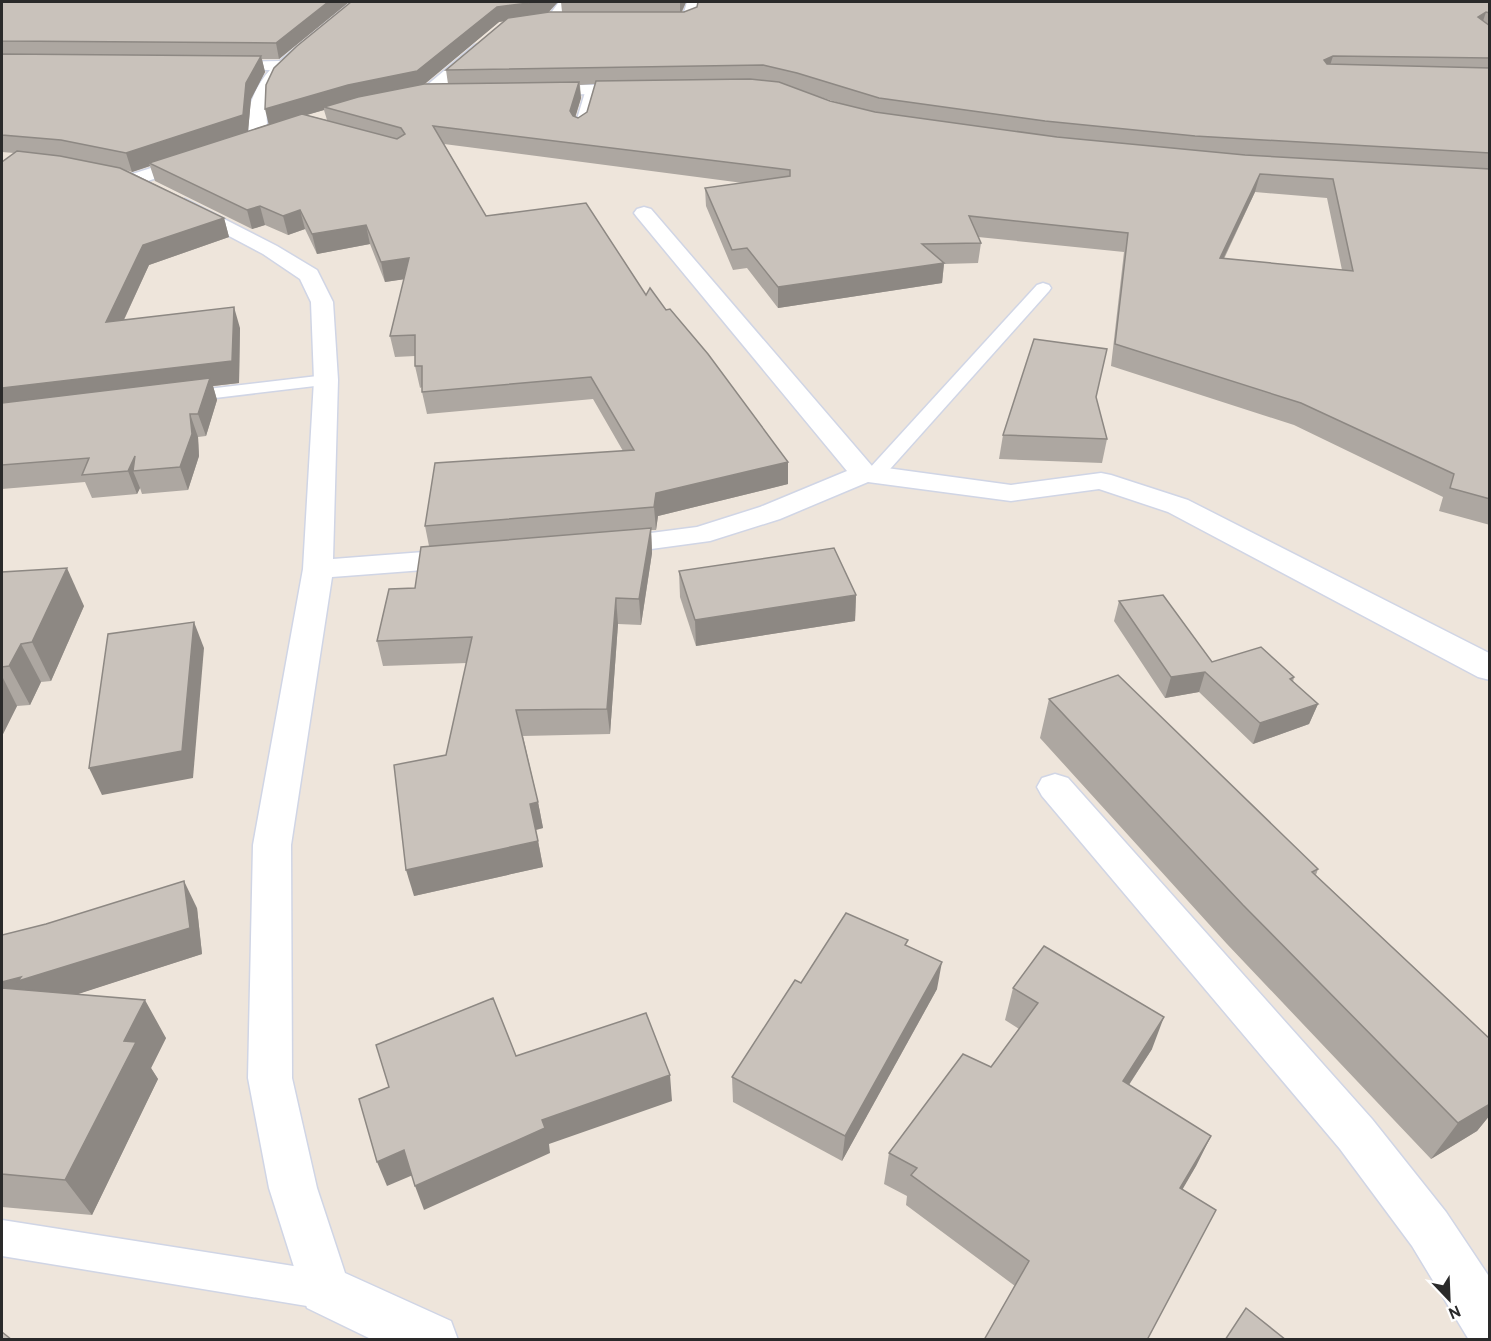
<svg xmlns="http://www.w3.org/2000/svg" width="1491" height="1341" font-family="Overpass,sans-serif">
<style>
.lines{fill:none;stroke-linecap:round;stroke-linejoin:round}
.service-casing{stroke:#d0d5e5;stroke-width:3}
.minor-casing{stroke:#d0d5e5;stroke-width:3}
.service{fill:#fff;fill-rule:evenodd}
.minor{fill:#fff;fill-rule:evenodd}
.wall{fill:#ada7a1;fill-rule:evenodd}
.shaded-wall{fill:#8d8883}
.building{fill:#c9c2bb;stroke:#8d8883;stroke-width:1.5;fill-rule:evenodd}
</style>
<rect width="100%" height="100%" fill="#eee5db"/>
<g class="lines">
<defs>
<g id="service">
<path d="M559,2H569L554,23H546L545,21Z"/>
<path d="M592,85L598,89L586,129L580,133L576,132L574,129L586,89Z"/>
<path d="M1043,283L1049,285L1051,288L1049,291L882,478H868L865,474L868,470L1037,285Z"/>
<path d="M326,375L332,376L335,380L332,384L182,402L176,401L173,397L176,393L182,392Z"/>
<path d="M2,1220L325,1271L338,1277L344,1290L338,1303L325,1309L2,1256Z"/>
</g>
<g id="minor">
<path d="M352,2H367C345,30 280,63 269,95C265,108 267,123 268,137L265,141H253C239,120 255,86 270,70H218L213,68L210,65L213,62L280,61Z"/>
<path d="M687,2H700L695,21C684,27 658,31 649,22L656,18L683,16Z"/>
<path d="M480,44L487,48L485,51L432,97H420L418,94L420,91L475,45Z"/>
<path d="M638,84L644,86L646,89L644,92L534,96L526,91L534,86Z"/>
<path d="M195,154L201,155L204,159L201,163L133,186L126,184L124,180L126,176Z"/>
<path d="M185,199L277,246L317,270L333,302L338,380L333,559L463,549L474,552L478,558L474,564L463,567L332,577L291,845L292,1078L317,1188L345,1273L451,1321L458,1340H373L307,1308L269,1188L248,1078L253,845L303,569L314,380L311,302L300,279L263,254L178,209L175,205L178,201Z"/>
<path d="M644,207L651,209L872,466L1011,485L1101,473L1111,475L1188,500L1489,653L1490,680L1478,677L1168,512L1099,489L1011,501L868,482L780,519L710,541L607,555L597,552L592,546L597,540L697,527L760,507L847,471L637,217L634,213L637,209Z"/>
<path d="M1055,774L1068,778L1372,1119L1446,1212L1490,1278V1340H1469L1412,1246L1340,1149L1042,796L1037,787L1042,778Z"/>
</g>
</defs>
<use href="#service" class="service-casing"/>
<use href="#minor" class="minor-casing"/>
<use href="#service" class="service"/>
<use href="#minor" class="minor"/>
</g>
<g class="wall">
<path d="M2,2H349L279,59H262L265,72L251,99L248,131L269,124L297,46L549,12H562L561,2H686L682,12L1490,2V525L1439,511L1443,497L1294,425L1111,366L1124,252L978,237L981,243L978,263L944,264L942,283L778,308L747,268L733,270L706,206L705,188L743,183L444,144L486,216L646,295L788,484L658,516L656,530H651L652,553L641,625L618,624L610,734L523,736L538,802L543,828L536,830L543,867L414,896L467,663L383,666L377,641L415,588L429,546L425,526L623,451L593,399L427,414L422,392V387L420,388L415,366V356L395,357L390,336L404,279L385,282L370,244L317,254L305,229L288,235L265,225L252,229L155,181L150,166L132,172L126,170L224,218L229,237L149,265L124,320L240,328L239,383L213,386L217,400L206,436L198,437L199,456L188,490L142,494L140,488L137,494L92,498L85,482L2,489V162L14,153L2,152ZM504,21L446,70L448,84H424L499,22ZM595,84L587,112L578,118L575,117L581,98L580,85ZM805,92L820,97L849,106L830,101ZM324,110L327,120L306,115ZM1255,192L1327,198L1342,270L1224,259Z"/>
<path d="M1003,435L1107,439L1102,463L999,459Z"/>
<path d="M679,571L856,595L855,621L696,646L680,597Z"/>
<path d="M2,572L84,606L51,681L41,682L30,705L17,706L2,736Z"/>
<path d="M1119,601L1212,662L1294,677L1293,682L1318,704L1309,724L1253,744L1199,692L1165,698L1114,621Z"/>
<path d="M1049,699L1318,869L1316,875L1490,1039V1115L1477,1131L1431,1159L1227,944L1040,738Z"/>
<path d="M197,908L202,954L77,994L166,1038L151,1068L158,1079L92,1215L2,1207V935Z"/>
<path d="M908,947L937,989L842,1161L733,1102L732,1077L801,983Z"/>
<path d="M1013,988L1152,1049L1129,1085L1211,1136L1196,1166L1182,1189L1015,1286L906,1205L907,1196L884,1184L889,1153L991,1067L1019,1029L1005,1020Z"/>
</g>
<g class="shaded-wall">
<path d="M328,2H349L279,59L276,43Z"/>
<path d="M537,2H558L546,15L499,22L420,88L324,107V110L269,126L265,109L348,85L497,7Z"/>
<path d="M680,2H686L680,15Z"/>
<path d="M1486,12L1481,27L1478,17Z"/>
<path d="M261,56L265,72L251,99L248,132L149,163L150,166L132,172L126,153L246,83Z"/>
<path d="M1333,56L1328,72L1324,60Z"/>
<path d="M579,82L581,98L572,128L570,111Z"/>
<path d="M1260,174L1255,192L1214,278L1220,258Z"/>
<path d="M260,206L265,225L252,229L247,210Z"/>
<path d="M300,210L305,229L288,235L283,216Z"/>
<path d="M224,218L229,237L149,265L113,343L106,322L143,245Z"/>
<path d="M366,225L370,244L317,254L312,234Z"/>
<path d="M409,258L413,278L385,282L381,262Z"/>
<path d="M944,263L942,283L778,308V287Z"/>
<path d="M234,307L240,328L239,383L213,386L217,400L206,436L198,414L2,411V388Z"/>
<path d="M190,414L198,437L199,456L188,490L180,467Z"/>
<path d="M135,456L133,471L140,488L137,494L128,471Z"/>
<path d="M788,462V484L658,516L656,530L654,507L656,493Z"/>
<path d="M651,528L652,553L641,625L639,599Z"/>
<path d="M67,568L84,606L51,681L32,642Z"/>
<path d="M856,595L855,621L696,646L695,620Z"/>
<path d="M616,598L618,624L610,734L607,709Z"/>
<path d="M194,622L204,648L193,778L102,795L89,768Z"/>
<path d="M21,644L41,682L30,705L9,666Z"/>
<path d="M1205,672L1199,692L1165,698L1171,677Z"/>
<path d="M2,676L17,706L2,736Z"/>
<path d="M1318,704L1309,724L1253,744L1260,723Z"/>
<path d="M538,802L543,828L535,830L530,804Z"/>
<path d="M538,841L543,867L414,896L406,870Z"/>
<path d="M184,881L197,908L202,954L35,1008L2,1013V982Z"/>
<path d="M942,962L937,989L842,1161L845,1136Z"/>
<path d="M145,1000L166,1038L151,1068L158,1079L92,1215L65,1180L124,1041Z"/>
<path d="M1164,1017L1152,1049L1111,1112L1123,1081Z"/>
<path d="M670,1075L672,1101L549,1144L550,1153L424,1210L415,1186L542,1120Z"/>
<path d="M1490,1093V1115L1477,1131L1431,1159L1458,1123Z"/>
<path d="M1211,1136L1196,1166L1166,1218L1180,1188Z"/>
<path d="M404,1150L413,1175L387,1186L377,1162Z"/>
</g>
<g class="building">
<path d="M2,2H328L276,43L2,41Z"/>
<path d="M351,2H537L497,7L417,71L348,85L265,109L266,85L274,68L297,46Z"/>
<path d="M698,2H1490V13L1486,12L1478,17L1490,26V58L1333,56L1324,60L1327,64L1490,68V153L1195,136L1045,121L879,98L797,73L763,65L446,70L508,18L549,12H684L697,7Z"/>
<path d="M2,54L261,56L246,83L243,115L126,153L61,140L2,135Z"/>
<path d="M750,79L779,82L830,101L875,112L1057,137L1245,155L1490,169V499L1450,488L1454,474L1301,403L1115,344L1128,233L969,216L981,243L922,244L944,263L778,287L747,248L732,250L705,188L790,176V170L433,126L486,216L586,203L646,295L650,288L666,310L670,309L708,354L788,462L656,493L654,507L425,526L435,463L634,450L591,377L422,392V366H415V335L390,336L409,258L381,262L366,225L312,234L300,210L283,216L260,206L247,210L149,163L302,114L397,139L405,134L401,128L324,107L358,97L424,84L579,82L570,111L573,116L578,118L587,112L596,81ZM1260,174L1333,179L1353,271L1220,258Z"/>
<path d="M17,151L60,156L120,168L224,218L143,245L106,322L234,307L232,361L2,388V162Z"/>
<path d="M1034,339L1107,349L1096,397L1107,439L1003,435Z"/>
<path d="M210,378L198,414H190L192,434L180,467L133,471L135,456L128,471L82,475L89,458L2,465V403Z"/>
<path d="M651,528L639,599L616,598L607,709L516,710L538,802L530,804L538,841L406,870L394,765L446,755L472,637L377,641L389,589L415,588L421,547Z"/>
<path d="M834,548L856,595L695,620L679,571Z"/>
<path d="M67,568L32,642L21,644L9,666L2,667V572Z"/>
<path d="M1163,595L1212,662L1261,647L1294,677L1290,679L1318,704L1260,723L1205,672L1171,677L1119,601Z"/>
<path d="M194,622L182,751L89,768L108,634Z"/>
<path d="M1118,675L1318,869L1312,872L1490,1039V1104L1458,1123L1243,905L1049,699Z"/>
<path d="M184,881L190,928L18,981L21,977L2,982V935L46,924Z"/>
<path d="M846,913L908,940L905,945L942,962L845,1136L732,1077L795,980L801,983Z"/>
<path d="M1044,946L1164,1017L1123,1081L1211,1136L1180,1188L1216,1210L1147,1340H984L1029,1261L911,1175L917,1168L889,1153L963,1054L991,1067L1038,1003L1013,988Z"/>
<path d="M2,988L145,1000L124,1041L136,1042L65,1180L2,1174Z"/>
<path d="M493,998L516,1056L646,1013L670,1075L542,1120L545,1128L415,1186L404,1150L377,1162L359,1099L389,1087L376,1045Z"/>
<path d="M1246,1308L1286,1340H1225Z"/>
<path d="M2,1332L12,1340H2Z"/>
</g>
<rect width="1491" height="1341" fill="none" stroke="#2a2a2a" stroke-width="6"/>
<g transform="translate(1449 1299) rotate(157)" stroke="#ffffff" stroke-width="4.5" paint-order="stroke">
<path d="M0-4.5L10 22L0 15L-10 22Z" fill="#2a2a2a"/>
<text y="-9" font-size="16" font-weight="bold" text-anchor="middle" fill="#2a2a2a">N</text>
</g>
</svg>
